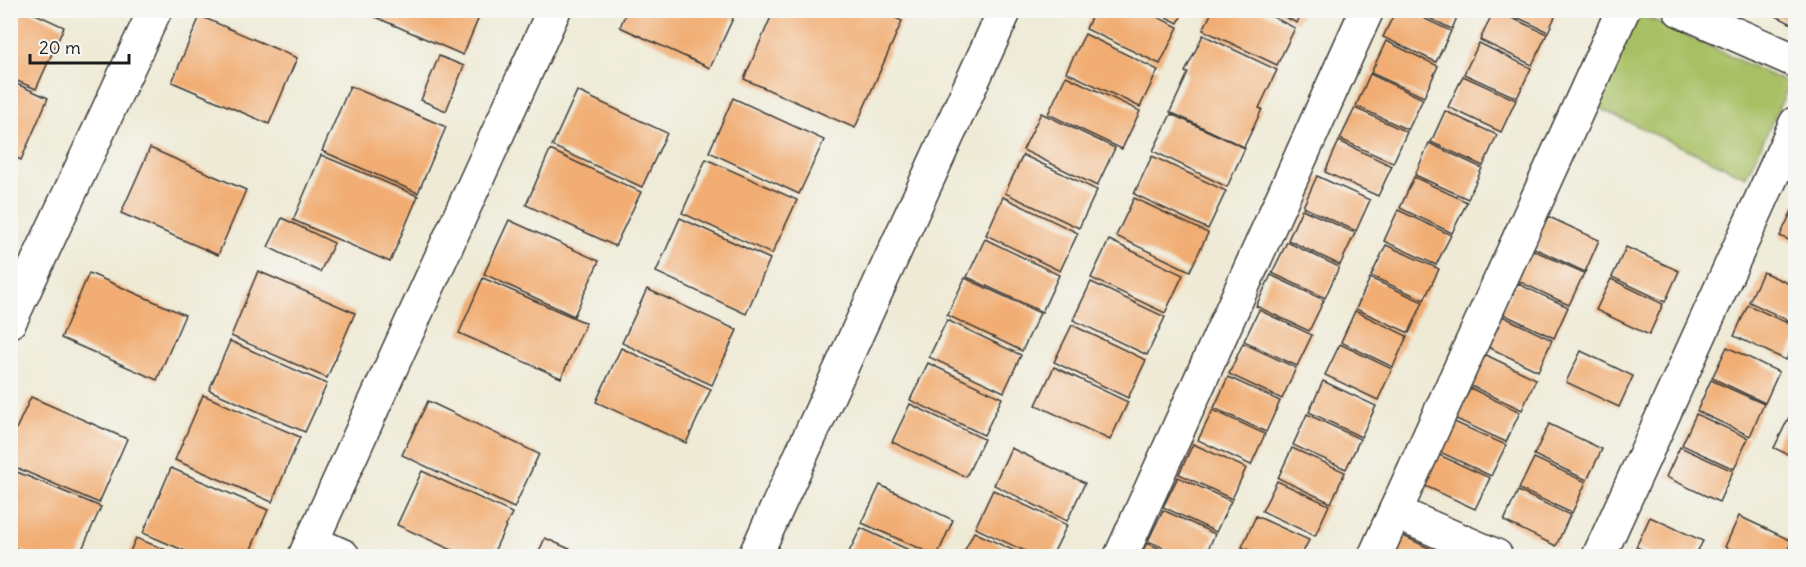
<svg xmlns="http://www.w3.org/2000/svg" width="1806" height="567" font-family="Delius,sans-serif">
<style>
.green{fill:#a8bf64;stroke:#626e40;stroke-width:1.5}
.building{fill:#f1ad73}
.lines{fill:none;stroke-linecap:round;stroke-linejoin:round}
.minor-casing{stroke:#3c3b38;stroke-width:36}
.minor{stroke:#fff;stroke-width:33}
</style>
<rect width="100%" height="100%" fill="#f6f6f2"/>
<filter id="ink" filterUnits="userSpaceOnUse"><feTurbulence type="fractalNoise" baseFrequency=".0167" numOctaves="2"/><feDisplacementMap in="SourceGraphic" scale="12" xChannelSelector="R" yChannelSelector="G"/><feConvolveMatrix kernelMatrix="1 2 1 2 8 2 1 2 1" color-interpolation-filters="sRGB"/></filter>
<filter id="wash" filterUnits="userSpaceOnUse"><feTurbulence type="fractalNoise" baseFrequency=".008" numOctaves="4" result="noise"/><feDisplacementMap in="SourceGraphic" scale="24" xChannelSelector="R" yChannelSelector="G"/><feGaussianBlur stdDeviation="1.35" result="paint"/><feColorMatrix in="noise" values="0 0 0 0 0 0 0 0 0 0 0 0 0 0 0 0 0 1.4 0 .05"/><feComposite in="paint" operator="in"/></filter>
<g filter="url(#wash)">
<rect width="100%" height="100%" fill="#eeead5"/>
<path class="green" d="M1636,12L1790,84L1746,177L1592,105Z"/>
<g id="blocks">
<g class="building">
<path d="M10,10H27L64,27L36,89L10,78Z"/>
<path d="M367,10H482L463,55L366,13Z"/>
<path d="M627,10H727L735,14L710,68L620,27Z"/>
<path d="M774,10H879L902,21L855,128L744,79Z"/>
<path d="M1094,10H1143L1178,27L1160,64L1086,29Z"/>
<path d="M1152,10H1184L1178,23Z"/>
<path d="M1213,10H1259L1295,28L1277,65L1203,30Z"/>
<path d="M1271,10H1303L1297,23Z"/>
<path d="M1396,10H1406L1451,31L1436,62L1383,37Z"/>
<path d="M1412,10H1460L1452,29Z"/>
<path d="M1494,10L1547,34L1532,65L1480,40Z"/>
<path d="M1502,10H1558L1548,32Z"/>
<path d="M1764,10H1796V17L1792,24Z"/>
<path d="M200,16L297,58L269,124L172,82Z"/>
<path d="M1085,34L1158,70L1140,107L1066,72Z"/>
<path d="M1203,35L1277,70L1259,108L1262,109L1244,147L1170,112L1188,73L1185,72Z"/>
<path d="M1386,41L1438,66L1424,97L1371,73Z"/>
<path d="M1479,43L1531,68L1517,98L1464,74Z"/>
<path d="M439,56L464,66L446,111L421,100Z"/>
<path d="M1370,74L1423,99L1408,130L1356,106Z"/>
<path d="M1066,76L1140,111L1122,149L1048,114Z"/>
<path d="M1463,76L1516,100L1501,132L1448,107Z"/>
<path d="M10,81L48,98L21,160L10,155Z"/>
<path d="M350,86L446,127L418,193L322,151Z"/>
<path d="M577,91L667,133L642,187L552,146Z"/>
<path d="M733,98L824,140L799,194L709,152Z"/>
<path d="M1355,108L1407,132L1393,163L1340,139Z"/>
<path d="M1445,111L1497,135L1483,166L1431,142Z"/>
<path d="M1041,113L1115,148L1097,186L1023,150Z"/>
<path d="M1171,114L1245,148L1227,187L1153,151Z"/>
<path d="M1339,141L1392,166L1378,196L1325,172Z"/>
<path d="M1429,143L1482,168L1468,199L1415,175Z"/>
<path d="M150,148L246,190L218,255L121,213Z"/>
<path d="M550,150L641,192L615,246L526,205Z"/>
<path d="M321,155L418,196L390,262L293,220Z"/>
<path d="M1023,155L1097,190L1079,228L1005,193Z"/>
<path d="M1152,156L1226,191L1208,229L1134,194Z"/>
<path d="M10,159L16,161L10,173Z"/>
<path d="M706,159L797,200L772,254L682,213Z"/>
<path d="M1317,176L1370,200L1356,231L1303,207Z"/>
<path d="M1414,177L1467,202L1452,233L1400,208Z"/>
<path d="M1003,197L1078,233L1060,271L986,235Z"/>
<path d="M1134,198L1208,233L1190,271L1116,236Z"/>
<path d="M1796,202V243L1780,236Z"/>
<path d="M1302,209L1355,233L1340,265L1288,240Z"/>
<path d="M1398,210L1451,235L1436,265L1384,241Z"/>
<path d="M1547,216L1599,240L1585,272L1532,247Z"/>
<path d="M282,218L334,243L320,272L268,247Z"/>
<path d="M680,218L770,259L746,314L656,272Z"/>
<path d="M509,220L599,261L574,316L484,274Z"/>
<path d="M985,239L1059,275L1042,312L967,277Z"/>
<path d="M1109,240L1183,275L1165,313L1091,278Z"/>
<path d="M1287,242L1339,267L1325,298L1272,273Z"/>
<path d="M1386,245L1439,269L1424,300L1371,276Z"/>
<path d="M1626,247L1679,271L1665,302L1612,277Z"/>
<path d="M1531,249L1584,273L1569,305L1516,280Z"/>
<path d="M258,271L355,313L327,378L231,336Z"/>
<path d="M1763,272L1796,287V324L1749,302Z"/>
<path d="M89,273L185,315L157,380L61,338Z"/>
<path d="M1271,275L1324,300L1309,331L1256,306Z"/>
<path d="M483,278L586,323L561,378L459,333Z"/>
<path d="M965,278L1040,313L1022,351L947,315Z"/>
<path d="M1370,278L1423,302L1409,333L1356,309Z"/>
<path d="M1611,279L1663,304L1649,335L1596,310Z"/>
<path d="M1091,282L1165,317L1147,355L1073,320Z"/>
<path d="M1516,283L1568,307L1554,338L1501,313Z"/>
<path d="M647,289L737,330L712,385L622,343Z"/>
<path d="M1748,305L1796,327V340L1786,360L1734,336Z"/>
<path d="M1259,310L1312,335L1297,366L1244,341Z"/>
<path d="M1355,311L1407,336L1393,367L1341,342Z"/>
<path d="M1500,315L1552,340L1538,371L1486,346Z"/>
<path d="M947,320L1021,355L1004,392L929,357Z"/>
<path d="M1072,325L1146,360L1128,398L1054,362Z"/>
<path d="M230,341L327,384L305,432L209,390Z"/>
<path d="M1243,343L1296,368L1282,399L1229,374Z"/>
<path d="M1340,344L1392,369L1378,400L1325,375Z"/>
<path d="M1727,347L1779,372L1765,403L1712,378Z"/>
<path d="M621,348L711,389L686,443L596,402Z"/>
<path d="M1581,351L1633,376L1619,407L1566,382Z"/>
<path d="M1484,354L1536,379L1522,410L1469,385Z"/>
<path d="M928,363L1002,398L984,435L910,400Z"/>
<path d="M1054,367L1128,402L1110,440L1036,405Z"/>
<path d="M1228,377L1280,401L1266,432L1214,408Z"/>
<path d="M1711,380L1764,404L1750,436L1697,411Z"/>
<path d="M1323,381L1376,406L1361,437L1309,412Z"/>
<path d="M1468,387L1520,412L1506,442L1454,418Z"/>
<path d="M203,395L300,437L272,502L175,460Z"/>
<path d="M31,397L127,439L99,503L10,465V442Z"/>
<path d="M428,401L539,454L514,508L402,455Z"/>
<path d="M910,404L984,439L966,477L892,442Z"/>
<path d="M1213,410L1265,434L1251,465L1198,440Z"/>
<path d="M1307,414L1360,439L1346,469L1293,445Z"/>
<path d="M1696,414L1748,438L1734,469L1682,445Z"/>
<path d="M1789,417L1796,420V458L1774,448Z"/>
<path d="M1452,421L1506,445L1491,476L1438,451Z"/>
<path d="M1549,424L1602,449L1587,480L1534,455Z"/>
<path d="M1193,444L1246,468L1232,499L1179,474Z"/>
<path d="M1680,447L1733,471L1719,502L1666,477Z"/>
<path d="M1011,448L1085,483L1067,521L994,485Z"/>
<path d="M1292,448L1345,472L1331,503L1278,478Z"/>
<path d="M1437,454L1490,478L1475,509L1423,485Z"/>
<path d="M1534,458L1586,482L1572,513L1519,489Z"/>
<path d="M171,468L268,510L248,556H197L143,533Z"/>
<path d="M10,469L101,507L79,556H35L10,546Z"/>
<path d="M422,471L512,513L492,556H465L397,525Z"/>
<path d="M1178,477L1231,501L1216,532L1163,507Z"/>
<path d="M1277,481L1329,505L1315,536L1262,511Z"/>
<path d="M880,485L953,520L937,556L862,523Z"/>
<path d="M993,490L1067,525L1052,556H1036L975,528Z"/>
<path d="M1518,491L1570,515L1556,546L1504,521Z"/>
<path d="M1163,510L1215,534L1205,556H1182L1148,541Z"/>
<path d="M1256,516L1309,540L1301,556H1263L1242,547Z"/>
<path d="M1739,516L1792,541L1784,556H1744L1725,547Z"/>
<path d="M1650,517L1703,541L1695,556H1656L1636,547Z"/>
<path d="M861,528L922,556H847Z"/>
<path d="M974,532L1025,556H962Z"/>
<path d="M1399,534L1446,556H1388Z"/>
<path d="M136,538L166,550L164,556H128Z"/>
<path d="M545,538L585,556H537Z"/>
<path d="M1147,543L1176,556H1140Z"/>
<path d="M10,548L29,556H10Z"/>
<path d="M1241,549L1257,556H1237Z"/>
<path d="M1635,550L1649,556H1632Z"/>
</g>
</g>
</g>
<g filter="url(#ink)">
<use href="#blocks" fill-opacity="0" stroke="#3c3b38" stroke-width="1.5"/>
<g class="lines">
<defs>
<g id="minor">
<path d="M1680,10L1796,61"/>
<path d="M10,321L155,10"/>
<path d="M1395,512L1496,556"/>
<path d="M312,542L343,556"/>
<path d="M305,556L554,10"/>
<path d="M755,556L1005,10"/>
<path d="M1121,556L1367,10"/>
<path d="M1375,556L1623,10"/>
<path d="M1599,556L1796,123"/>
</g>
</defs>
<use href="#minor" class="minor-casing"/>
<use href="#minor" class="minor"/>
</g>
</g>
<rect width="1806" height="567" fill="none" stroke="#f6f6f2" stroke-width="36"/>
<path d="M30 54v9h99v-9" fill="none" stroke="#1c1c1c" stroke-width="3"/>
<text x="39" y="54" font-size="18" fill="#1c1c1c" stroke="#f6f6f2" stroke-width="4.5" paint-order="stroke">20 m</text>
</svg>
